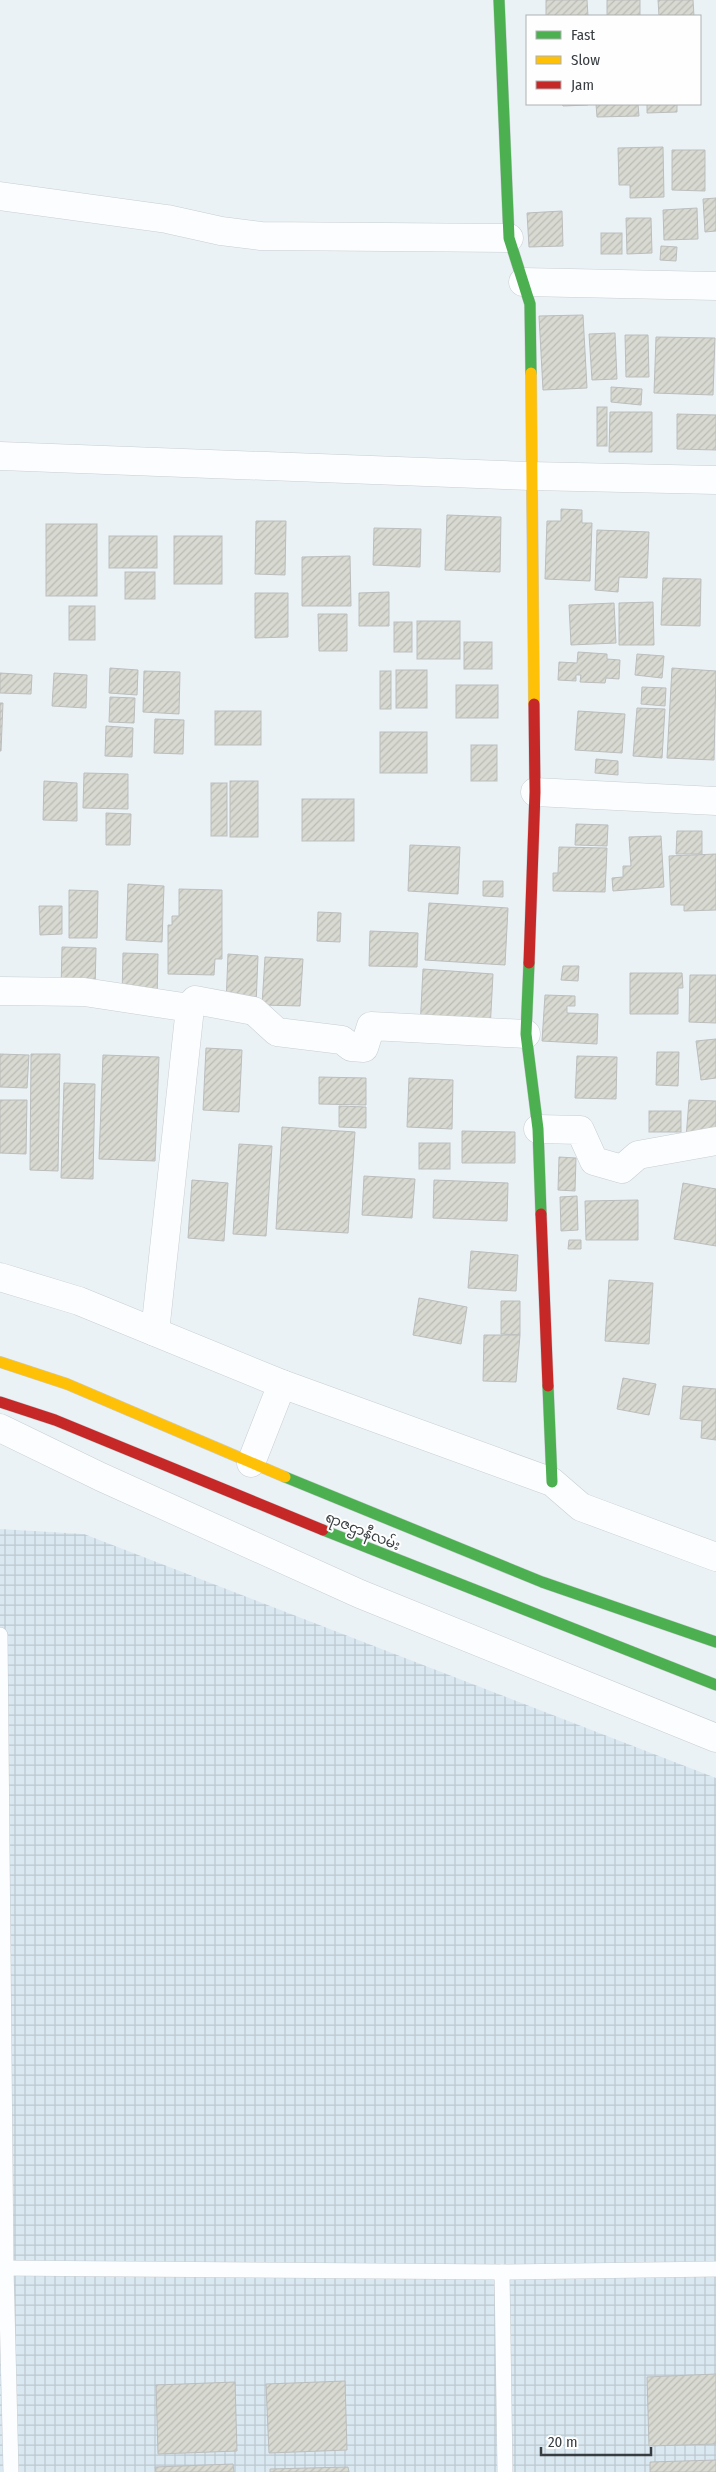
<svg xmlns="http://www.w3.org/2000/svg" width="716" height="2472" font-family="'Fira Sans Condensed','Noto Sans Myanmar',sans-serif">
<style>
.industrial{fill:url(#industrial-grid)}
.building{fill:url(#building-hatch);stroke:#bbbebd}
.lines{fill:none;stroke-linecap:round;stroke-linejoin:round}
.lane-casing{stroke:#c8ced2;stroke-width:16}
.street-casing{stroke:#c8ced2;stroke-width:29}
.fast-casing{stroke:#c8ced2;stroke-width:12}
.slow-casing{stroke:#c8ced2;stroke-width:12}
.jam-casing{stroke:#c8ced2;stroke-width:12}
.lane{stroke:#fcfdfe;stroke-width:15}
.street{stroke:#fcfdfe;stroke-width:28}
.fast{stroke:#4caf50;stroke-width:11}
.slow{stroke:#ffc107;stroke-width:11}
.jam{stroke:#c62828;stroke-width:11}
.labels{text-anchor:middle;stroke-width:4;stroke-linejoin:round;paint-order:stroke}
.street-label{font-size:14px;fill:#373d40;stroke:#fefefe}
</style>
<defs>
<pattern id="industrial-grid" width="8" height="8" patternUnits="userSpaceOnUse" patternTransform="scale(1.25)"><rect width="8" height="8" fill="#dae8f1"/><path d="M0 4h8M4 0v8" fill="none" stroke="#bcc8d0"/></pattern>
<pattern id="building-hatch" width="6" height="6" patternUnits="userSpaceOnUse" patternTransform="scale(1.25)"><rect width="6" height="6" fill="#d8d9d1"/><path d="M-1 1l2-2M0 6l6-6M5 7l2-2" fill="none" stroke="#babbb4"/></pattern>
</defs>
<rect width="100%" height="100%" fill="#ebf2f6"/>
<path class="industrial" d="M0,1529L84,1534L716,1778V2472H0Z"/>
<g class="building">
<path d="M546,0H587L588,16H546Z"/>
<rect x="607" y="0" width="33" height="16"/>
<path d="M658,0H693L694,16H659Z"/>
<path d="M562,104H588V105L563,106Z"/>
<path d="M596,104H638L639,116L597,117Z"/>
<path d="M647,104H677V112L647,113Z"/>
<path d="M663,147L664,197L630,198V185H619L618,148Z"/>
<path d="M672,150H705V191L672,190Z"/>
<path d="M716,198V231L705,232L703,199Z"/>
<path d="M697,208L698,239L664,240L663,210Z"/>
<path d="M562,211L563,246L529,247L527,213Z"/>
<path d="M626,218H651L652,253L627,254Z"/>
<rect x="601" y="233" width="21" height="21"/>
<path d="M661,246L677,247L676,261L660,260Z"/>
<path d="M583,315L587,388L543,390L539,316Z"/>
<path d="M615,333L617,379L592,380L589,334Z"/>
<path d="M625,335H648L649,377H626Z"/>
<path d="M656,337L715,338L713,395L654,393Z"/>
<path d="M611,387L642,389L641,405L611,402Z"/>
<rect x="597" y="407" width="10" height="39"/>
<path d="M610,412H652V452H609Z"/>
<path d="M677,414L716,415V450L677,449Z"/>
<path d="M561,509L582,510V523H592L590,581L545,579L547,521H561Z"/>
<path d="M447,515L501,517L500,572L445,570Z"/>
<path d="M256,521H286L285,575L255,574Z"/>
<rect x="46" y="524" width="51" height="72"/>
<path d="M374,528L421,529L420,567L373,565Z"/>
<path d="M597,530L649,532L647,578L619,577L618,592L595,590Z"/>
<rect x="109" y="536" width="48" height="32"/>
<rect x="174" y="536" width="48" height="48"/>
<path d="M350,556L351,606H302V557Z"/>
<rect x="125" y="572" width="30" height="27"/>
<path d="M663,578L701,579L700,626L661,625Z"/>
<path d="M389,592V626H359V593Z"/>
<path d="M255,593H288V637L255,638Z"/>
<path d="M653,602L654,645H619V603Z"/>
<path d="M614,603L616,643L571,645L569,605Z"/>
<rect x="69" y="606" width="26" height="34"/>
<path d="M318,614H347V651H319Z"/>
<rect x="417" y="621" width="43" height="38"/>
<rect x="394" y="622" width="18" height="30"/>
<rect x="464" y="642" width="28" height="27"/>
<path d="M578,652L607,654V659L620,660L619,679L606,678L605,683L580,682L581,675H576V681L558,680L559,662L577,663Z"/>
<path d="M637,654L664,656L662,678L635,675Z"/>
<path d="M110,668L138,670L137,695L109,693Z"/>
<path d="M672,668L716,671L714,760L667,758Z"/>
<rect x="396" y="670" width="31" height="38"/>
<path d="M144,671L180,672L179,714L143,712Z"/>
<rect x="380" y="671" width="11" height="38"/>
<path d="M0,673L32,675L31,694L0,693Z"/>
<path d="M54,673L87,675L86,708L52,706Z"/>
<rect x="456" y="685" width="42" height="33"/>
<path d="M642,687L666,688L665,706L641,704Z"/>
<path d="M110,697L135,698L134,723L109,722Z"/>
<path d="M0,703H3L1,751H0Z"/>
<path d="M637,708L665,709L662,758L633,756Z"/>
<rect x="215" y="711" width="46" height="34"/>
<path d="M578,711L625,714L622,753L575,750Z"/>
<path d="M155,719L184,720L183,754L154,753Z"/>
<path d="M106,726L133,728L132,757L105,756Z"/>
<rect x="380" y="732" width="47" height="41"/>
<rect x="471" y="745" width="26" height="36"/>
<path d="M596,759L618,761V775L595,773Z"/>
<path d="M84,773L128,774V809L83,808Z"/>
<path d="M44,781L77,783V821L43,820Z"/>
<rect x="230" y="781" width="28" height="56"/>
<rect x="211" y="783" width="16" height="53"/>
<rect x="302" y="799" width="52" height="42"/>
<path d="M106,813L131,814L130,845H106Z"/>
<path d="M576,824L608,825L607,846L575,845Z"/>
<path d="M677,831H702V854H676Z"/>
<path d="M661,836L664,887L613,891L612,878L623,877V866H631L629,837Z"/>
<path d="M410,845L460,847L458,894L408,891Z"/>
<path d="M559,847L607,848L605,892L553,891V873H558Z"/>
<path d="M716,854V910L684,911V905H671L669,856Z"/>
<path d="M483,881H503V897L483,896Z"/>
<path d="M128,884L164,886L162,942L126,940Z"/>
<path d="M179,889L222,890V959H215L214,975L168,974V925H172V916H179Z"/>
<path d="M69,890L98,891L97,938H69Z"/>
<path d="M429,903L508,908L505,965L425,960Z"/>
<path d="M39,906H62V934L40,935Z"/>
<path d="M318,912L341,913L340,942L317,941Z"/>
<path d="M370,931L418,933L417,967L369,966Z"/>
<path d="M62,947L96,948L95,991L61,990Z"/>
<path d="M123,953L158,954L157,1002L122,997Z"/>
<path d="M228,954L258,956L256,1006L226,1004Z"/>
<path d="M265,957L303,959L300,1006L262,1005Z"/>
<path d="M563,966H579L578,981L561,980Z"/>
<path d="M423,969L493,974L490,1031L420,1028Z"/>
<path d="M630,973H682L683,988H678V1014H630Z"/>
<path d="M690,975H716V1023L689,1022Z"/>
<path d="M545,995L575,996V1006H567V1013L598,1014L597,1044L542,1041Z"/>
<path d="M716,1039V1078L701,1080L696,1041Z"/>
<path d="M206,1048L242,1050L239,1112L203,1110Z"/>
<path d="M657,1052H679L678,1086L656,1085Z"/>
<path d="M0,1054L29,1055L27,1088L0,1087Z"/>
<path d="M31,1054H60L58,1171L30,1170Z"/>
<path d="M103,1055L159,1057L155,1161L99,1159Z"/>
<path d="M577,1056L617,1057L616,1099L575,1098Z"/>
<path d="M319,1077L366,1078V1105L319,1104Z"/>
<path d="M409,1078L453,1080L452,1129L407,1127Z"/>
<path d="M64,1083L95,1084L93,1179L61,1178Z"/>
<path d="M0,1100H27L26,1154L0,1153Z"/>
<path d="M689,1100L716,1101V1140L686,1138Z"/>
<path d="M339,1106L366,1107V1128L339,1127Z"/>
<rect x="649" y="1111" width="32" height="21"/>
<path d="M282,1127L355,1132L348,1233L276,1229Z"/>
<path d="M462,1131L515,1132V1163H462Z"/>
<rect x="419" y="1143" width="31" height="26"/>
<path d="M239,1144L272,1146L266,1236L233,1234Z"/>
<path d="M559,1157L576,1158L575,1191L558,1190Z"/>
<path d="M364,1176L415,1179L412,1218L362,1215Z"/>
<path d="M192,1180L228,1183L224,1241L188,1238Z"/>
<path d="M434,1180L508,1183L507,1221L433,1218Z"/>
<path d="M683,1183L716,1189V1246L674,1239Z"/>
<path d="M577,1196L578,1230L561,1231L560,1197Z"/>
<path d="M638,1200V1240H586L585,1201Z"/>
<path d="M569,1240H581V1249H568Z"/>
<path d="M471,1251L518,1255L516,1291L468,1288Z"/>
<path d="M609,1280L653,1283L649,1344L605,1341Z"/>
<path d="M419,1298L467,1307L461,1344L413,1335Z"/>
<path d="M501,1301H520V1335L501,1334Z"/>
<path d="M484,1335H520L516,1382L483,1381Z"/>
<path d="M623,1378L656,1384L649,1415L617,1409Z"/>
<path d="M683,1386L716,1389V1440L701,1438L702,1421L680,1419Z"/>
<path d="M716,2374V2444L649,2446L647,2377Z"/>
<path d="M345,2381L347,2450L269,2453L266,2384Z"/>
<path d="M235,2382L237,2451L158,2454L156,2385Z"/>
<path d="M716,2460V2472H650V2462Z"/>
<path d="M233,2464L234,2472H156L155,2467Z"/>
<path d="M348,2467L349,2472H270V2469Z"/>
</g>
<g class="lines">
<defs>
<g id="lane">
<path d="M0,1635L6,2268L11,2472"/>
<path d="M0,2268L502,2272L716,2269"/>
<path d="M502,2272L505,2472"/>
</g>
<g id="street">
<path d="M0,196L167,219L221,231L261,236L509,238"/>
<path d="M523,282L716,286"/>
<path d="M0,456L530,476L716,480"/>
<path d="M535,792L716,801"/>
<path d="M0,991L84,992L190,1008L195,1000L254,1011L277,1032L342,1040L351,1047L364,1048L371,1026L526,1034"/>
<path d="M538,1129L580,1130L594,1161L622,1169L638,1155L716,1141"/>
<path d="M0,1277L79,1301L282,1384L552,1482L581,1507L716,1557"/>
<path d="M155,1332L190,1008"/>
<path d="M0,1428L101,1477L360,1594L716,1738"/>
<path d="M251,1463L282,1384"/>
</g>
<g id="fast">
<path d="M499,0L509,238L530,304L531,373"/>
<path d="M529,963L526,1034L538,1129L541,1214"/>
<path d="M548,1386L552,1482"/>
<path d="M285,1477L542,1582L716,1642"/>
<path d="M323,1530L716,1685"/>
</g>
<g id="slow">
<path d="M531,373L534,704"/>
<path d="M0,1362L67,1384L285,1477"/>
</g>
<g id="jam">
<path d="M529,963L535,792L534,704"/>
<path d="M541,1214L548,1386"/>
<path d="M0,1402L55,1420L323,1530"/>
</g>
</defs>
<use href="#lane" class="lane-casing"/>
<use href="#street" class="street-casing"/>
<use href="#fast" class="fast-casing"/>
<use href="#slow" class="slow-casing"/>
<use href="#jam" class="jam-casing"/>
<use href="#lane" class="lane"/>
<use href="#street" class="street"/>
<use href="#fast" class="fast"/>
<use href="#slow" class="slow"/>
<use href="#jam" class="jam"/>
</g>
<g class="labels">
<g class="street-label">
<text transform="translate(363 1531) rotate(22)" y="5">ရာဇဌာနီလမ်း</text>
</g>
</g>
<rect x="526" y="15" width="175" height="90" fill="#fefefe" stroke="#aeb1b2"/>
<rect x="536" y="31" width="25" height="8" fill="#4caf50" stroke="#aeb1b2"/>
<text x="571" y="40" font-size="15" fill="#373d40">Fast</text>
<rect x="536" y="56" width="25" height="8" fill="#ffc107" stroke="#aeb1b2"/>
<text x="571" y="65" font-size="15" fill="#373d40">Slow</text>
<rect x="536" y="81" width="25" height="8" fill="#c62828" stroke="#aeb1b2"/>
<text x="571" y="90" font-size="15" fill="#373d40">Jam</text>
<path d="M541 2447v8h110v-8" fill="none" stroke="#373d40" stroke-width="2.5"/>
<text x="548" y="2447" font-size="15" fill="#373d40" stroke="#fefefe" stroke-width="4" paint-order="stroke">20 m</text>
</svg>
